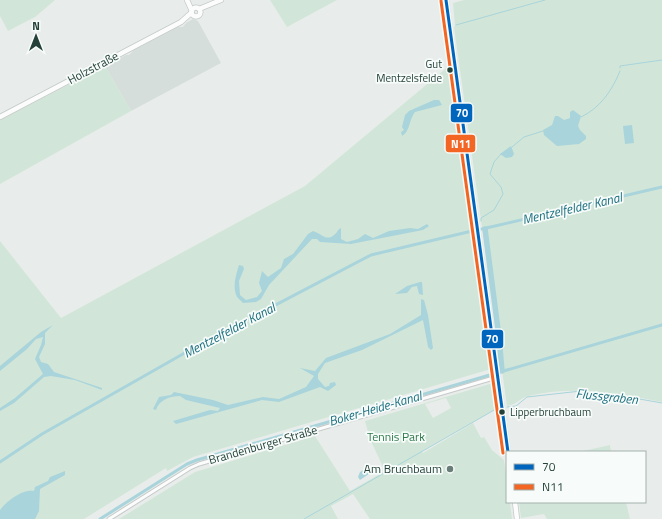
<svg xmlns="http://www.w3.org/2000/svg" width="662" height="519" font-family="'Titillium Web',sans-serif">
<style>
.built{fill:#d6dedb}
.green{fill:#d1e6d8;fill-rule:evenodd}
.water{fill:#a9d4db}
.lines{fill:none;stroke-linecap:round;stroke-linejoin:round}
.stream{stroke:#a9d4db;stroke-width:1}
.canal{stroke:#a9d4db;stroke-width:3}
.river{stroke:#a9d4db;stroke-width:5.5}
.street-casing{stroke:#c5cac8;stroke-width:5}
.secondary-casing{stroke:#c3cbc8;stroke-width:6}
.street{stroke:#fcfcfc;stroke-width:3}
.secondary{stroke:#fcfcfc;stroke-width:4.5}
.bus-1-casing{stroke:#f7fbf9;stroke-width:6}
.bus-2-casing{stroke:#f7fbf9;stroke-width:6}
.bus-1{stroke:#0065bd;stroke-width:3}
.bus-2{stroke:#f26522;stroke-width:3}
.bus-dot{fill:#24423a;stroke:#f7fbf9;stroke-width:1.5}
.poi-dot{fill:#697e78;stroke:#f7fbf9;stroke-width:1.5}
.labels{text-anchor:middle;stroke-width:3.5;stroke-linejoin:round;paint-order:stroke}
.bus-label{font-size:11px;fill:#24423a;stroke:#f7fbf9;text-anchor:end}
.street-label{font-size:12px;fill:#24423a;stroke:#f7fbf9}
.park-label{font-size:12px;fill:#2d7a4b;stroke:#f7fbf9}
.poi-label{font-size:12px;fill:#24423a;stroke:#f7fbf9;text-anchor:end}
.water-label{font-size:13px;font-style:italic;fill:#1c6f80;stroke:#f7fbf9}
.line-badge{stroke:#f7fbf9;stroke-width:1.5}
.badge-label{font-size:11px;text-anchor:middle;font-weight:bold;fill:#fff}
</style>
<rect width="100%" height="100%" fill="#e8edeb"/>
<path class="built" d="M193,19L198,21L221,63L131,111L105,66L126,55H129L134,50L178,27H183L186,23Z"/>
<g class="green">
<path d="M0,0H55L35,17L8,31L0,16Z"/>
<path d="M270,0H337L287,27Z"/>
<path d="M464,0H662V402C618,393 572,385 528,396C520,398 518,404 507,406L454,27L455,26L453,3Z"/>
<path d="M450,65L491,369L193,457L167,471L166,468L84,519H0V241L61,318L305,186Z"/>
<path d="M105,66L131,111L0,184V120Z"/>
<path d="M493,383L496,409L422,451L423,453L473,423L481,438L484,437L492,450L504,460L507,480V502H510L512,519H370L353,494L331,506L338,519H119L195,472L315,436L350,491L385,471L370,439L365,421ZM446,398L451,408L433,418L425,404Z"/>
<path d="M610,445L611,452H579Z"/>
<path d="M519,502H626L630,519H547L544,514L521,518Z"/>
</g>
<g class="water">
<path d="M434,100H439L442,105L415,112C409,119 410,132 402,136L401,132L404,130L402,127L405,115L409,111Z"/>
<path d="M573,110L581,116L578,126L580,130L586,136V139L579,144L557,146L544,135L543,130L552,125L555,116H558L564,120L570,118V112Z"/>
<path d="M632,125L634,143L625,144L623,126Z"/>
<path d="M511,146L514,154L512,157L506,158L500,154Z"/>
<path d="M427,224L429,226L423,230L351,244L320,242L317,239H312L269,285L261,299L256,302L243,303L237,297C232,286 236,275 239,265L243,266L244,269L239,281L240,295L246,300L257,297L262,291L259,283L262,271L268,277L281,268L284,259L293,254L308,234L313,231C321,233 326,242 334,235C338,232 337,230 341,228V239L347,242L358,239L365,234L373,238L389,231L410,228L418,229Z"/>
<path d="M420,282H422L423,295L419,294L417,286L412,287L407,293L395,294L407,286Z"/>
<path d="M421,299L424,300L428,315L433,348L431,350L428,347L423,320L362,350L325,363L318,374V379L325,387L329,386L330,383L335,382L336,385L328,391L320,387L279,402L262,400L176,424L173,421L210,410L218,411L220,408L186,400L180,396C170,396 159,400 156,410L153,409L159,397L171,395L174,392L213,400L228,405L263,397L279,399L306,387L314,376L300,368L315,371L326,358L390,334L421,315Z"/>
<path d="M53,325L45,333V344L39,357L41,362L48,364L54,372L102,388V390L75,380L51,376L44,377L14,403L0,411V408L15,398L43,374L35,359L41,345L43,337L36,339L27,349L0,371V366L41,332Z"/>
<path d="M369,467L373,469L372,472L360,480L358,477L360,472Z"/>
<path d="M65,471V475L40,489L39,511L35,519H0V510C7,501 22,489 34,491L35,487L48,481L50,477Z"/>
</g>
<g class="lines">
<g class="stream">
<path d="M456,25L545,0"/>
<path d="M620,68V66L662,60"/>
<path d="M581,117C600,108 612,91 620,71"/>
<path d="M512,147L524,137L543,131"/>
<path d="M481,221V218L494,210L503,194L501,187L490,174L494,162L501,154"/>
<path d="M507,407L516,406L527,397L581,391L611,394L662,403"/>
<path d="M304,519L496,409"/>
</g>
<g class="canal">
<path d="M482,229L662,187"/>
<path d="M0,462L42,434L197,346L371,255L472,231"/>
<path d="M100,519L187,464L197,460L662,325"/>
</g>
<path class="river" d="M485,229L499,337L502,371"/>
<defs>
<path id="street" d="M109,519L190,468L199,464L497,377"/>
<g id="secondary">
<path d="M187,0L192,11"/>
<path d="M446,0L508,452"/>
<circle cx="196" cy="12" r="4.5"/>
<path d="M199,9L221,0"/>
<path d="M0,117L181,22L191,13"/>
<path d="M515,502L517,519"/>
</g>
</defs>
<use href="#street" class="street-casing"/>
<use href="#secondary" class="secondary-casing"/>
<use href="#street" class="street"/>
<use href="#secondary" class="secondary"/>
<defs>
<path id="bus-1" d="M446,0L508,452"/>
<path id="bus-2" d="M441,1L503,453"/>
</defs>
<use href="#bus-1" class="bus-1-casing"/>
<use href="#bus-2" class="bus-2-casing"/>
<use href="#bus-1" class="bus-1"/>
<use href="#bus-2" class="bus-2"/>
</g>
<g class="bus-dot">
<circle cx="450" cy="70" r="3.5"/>
<circle cx="502" cy="412" r="3.5"/>
</g>
<circle class="poi-dot" cx="450" cy="469" r="4"/>
<g class="labels">
<g class="bus-label">
<text x="442" y="68">Gut<tspan x="442" dy="14">Mentzelsfelde</tspan></text>
<text x="510" y="416" text-anchor="start">Lipperbruchbaum</text>
</g>
<g class="street-label">
<text transform="translate(93 68) rotate(-28)" y="4">Holzstraße</text>
<text transform="translate(263 445) rotate(-16)" y="4">Brandenburger Straße</text>
</g>
<g class="park-label">
<text x="396" y="441">Tennis Park</text>
</g>
<g class="poi-label">
<text x="442" y="473">Am Bruchbaum</text>
</g>
<g class="water-label">
<text transform="translate(572 208) rotate(-13)" y="5">Mentzelfelder Kanal</text>
<text transform="translate(229 330) rotate(-28)" y="5">Mentzelfelder Kanal</text>
<text transform="translate(607 396) rotate(6)" y="5">Flussgraben</text>
<text transform="translate(375 408) rotate(-16)" y="5">Boker-Heide-Kanal</text>
</g>
</g>
<g class="line-badge">
<rect x="450" y="103" width="23" height="20" rx="4" fill="#0065bd"/>
<rect x="445" y="134" width="31" height="19" rx="4" fill="#f26522"/>
<rect x="481" y="329" width="23" height="20" rx="4" fill="#0065bd"/>
</g>
<g class="badge-label">
<text x="462" y="117">70</text>
<text x="461" y="148">N11</text>
<text x="492" y="343">70</text>
</g>
<rect x="506" y="451" width="140" height="52" fill="#f7fbf9" stroke="#a3b1ad"/>
<rect x="514" y="464" width="20" height="6" fill="#0065bd" stroke="#a3b1ad"/>
<text x="542" y="471" font-size="12" fill="#24423a">70</text>
<rect x="514" y="484" width="20" height="6" fill="#f26522" stroke="#a3b1ad"/>
<text x="542" y="491" font-size="12" fill="#24423a">N11</text>
<g transform="translate(36 36)" stroke="#f7fbf9" stroke-width="3" paint-order="stroke">
<path d="M0-3L7 15L0 10L-7 15Z" fill="#24423a"/>
<text y="-6" font-size="11" font-weight="bold" text-anchor="middle" fill="#24423a">N</text>
</g>
</svg>
